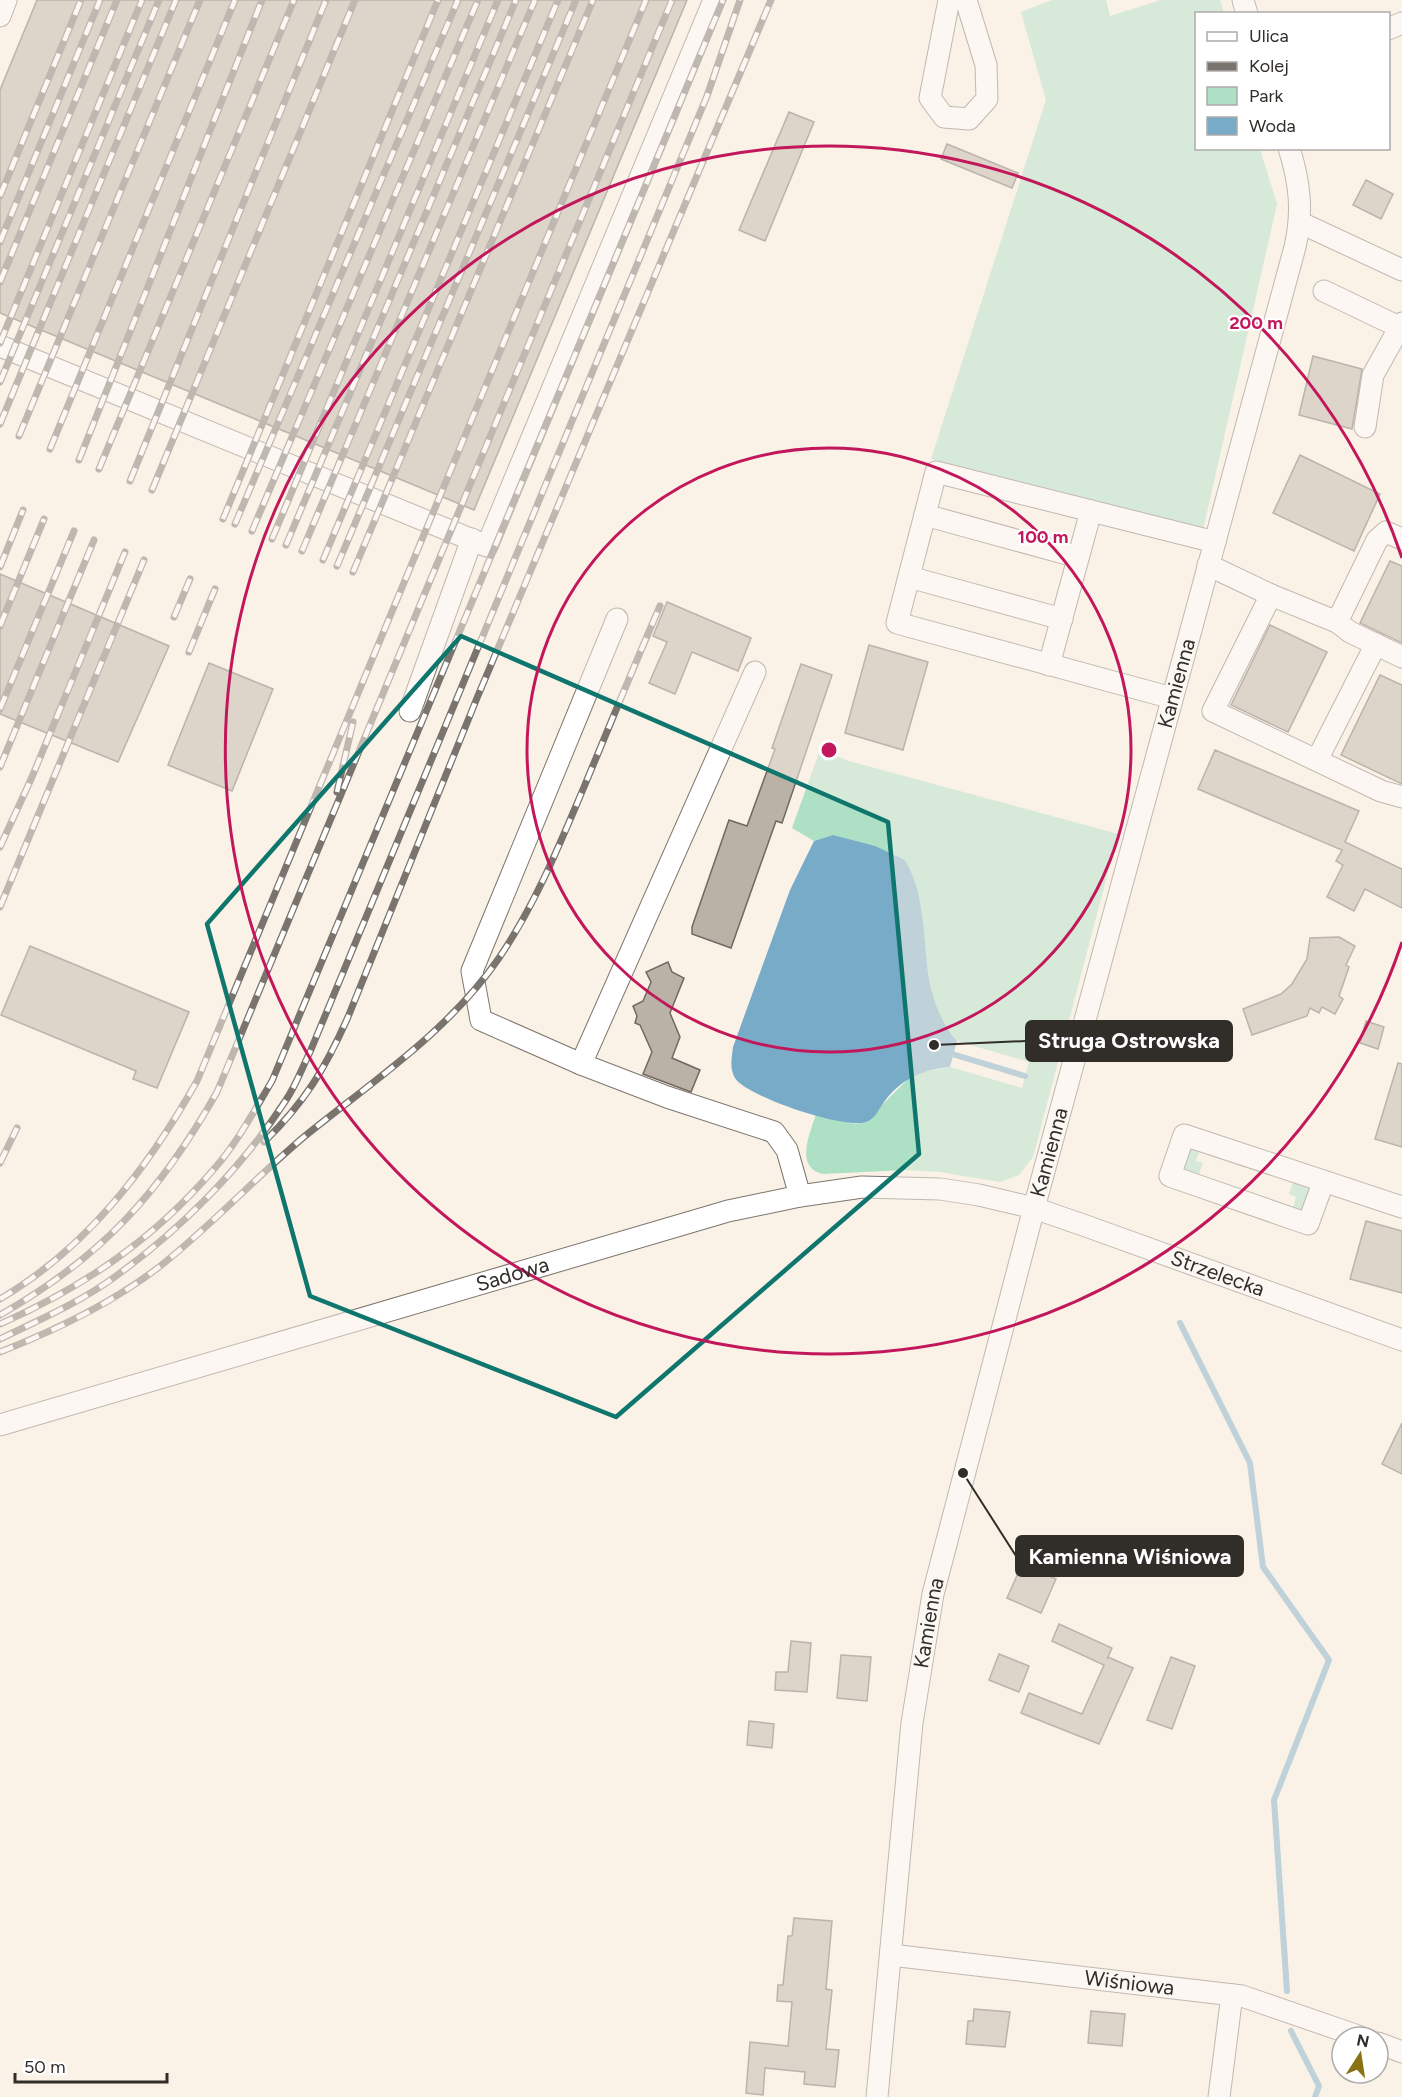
<svg xmlns="http://www.w3.org/2000/svg" width="1402" height="2097" font-family="Figtree,sans-serif">
<style>
.green{fill:#ade0c5}
.water{fill:#78abc7}
.lines{fill:none;stroke-linecap:round;stroke-linejoin:round}
.stream{stroke:#78abc7;stroke-width:6}
.building{fill:#bab1a7;stroke:#716960;stroke-width:1.5}
.minor-casing{stroke:#7d756c;stroke-width:23}
.minor{stroke:#fff;stroke-width:21}
.rail-casing{stroke:#79746d;stroke-width:7}
.rail{stroke:#fff;stroke-width:4.5;stroke-dasharray:14;stroke-linecap:butt}
.marked{fill:none;stroke:#0f766e;stroke-width:4.5;stroke-linejoin:round}
.ring{fill:none;stroke:#c2185b;stroke-width:3}
.labels{text-anchor:middle;stroke-width:4.5;stroke-linejoin:round;paint-order:stroke}
.street-label{font-size:21px;fill:#312e2a;stroke:#fff}
.centre{fill:#c2185b;stroke:#fff;stroke-width:3}
.ring-label{font-size:18px;text-anchor:middle;font-weight:bold;fill:#c2185b;stroke:#fff;stroke-width:4.5;stroke-linejoin:round;paint-order:stroke}
.leader{fill:none;stroke:#312e2a;stroke-width:2}
.callout-dot{fill:#312e2a;stroke:#fff;stroke-width:2}
.callout{fill:#312e2a;stroke:#312e2a;stroke-width:2}
.callout-label{font-size:22px;text-anchor:middle;font-weight:bold;fill:#fff}
</style>
<rect width="100%" height="100%" fill="#faf1e7"/>
<g class="green">
<path d="M1052,0H1106L1110,16L1161,0H1220L1224,13L1196,14V148L1260,149L1277,204L1203,530L931,459L1046,100L1021,12Z"/>
<path d="M820,750L849,761L1118,834L1033,1157L1019,1175L1000,1182L940,1172L906,1170L823,1174C794,1167 810,1134 816,1114L856,1124L864,1123L908,1079L918,1073L950,1067L1022,1088L1029,1062L957,1041L942,1021L934,1004L923,941L897,855L833,835L814,841L792,828Z"/>
<path d="M1201,1146L1196,1161L1203,1163L1198,1177L1184,1170L1183,1155L1191,1147Z"/>
<path d="M1294,1180L1305,1184L1311,1192L1303,1211H1292L1296,1197L1289,1194Z"/>
</g>
<path class="water" d="M833,835L875,846L905,860C938,917 910,987 957,1041L950,1067C925,1069 903,1078 887,1098C880,1106 876,1119 866,1122C846,1130 747,1097 735,1078C729,1068 732,1057 733,1047L790,890L814,841Z"/>
<g class="lines">
<g class="stream">
<path d="M949,1053L1025,1076"/>
<path d="M1180,1323L1250,1463L1263,1567L1329,1660L1274,1800L1287,1991"/>
<path d="M1291,2031L1319,2086L1315,2097"/>
</g>
</g>
<g class="building">
<path d="M37,0H687L474,510L0,313V90Z"/>
<path d="M789,112L814,122L765,241L739,230Z"/>
<path d="M947,144L1018,173L1012,188L941,159Z"/>
<path d="M1366,180L1393,194L1381,219L1353,205Z"/>
<path d="M1313,356L1362,369L1352,429L1299,415Z"/>
<path d="M1300,455L1380,494L1354,551L1273,513Z"/>
<path d="M1390,561L1402,566V643L1360,623Z"/>
<path d="M0,574L169,646L118,762L0,714Z"/>
<path d="M667,602L751,638L738,671L692,652L675,694L649,683L667,642L653,636Z"/>
<path d="M1270,625L1327,652L1288,732L1231,705Z"/>
<path d="M869,645L928,662L903,750L845,733Z"/>
<path d="M209,663L273,689L232,791L168,765Z"/>
<path d="M801,664L832,675L782,823L776,821L731,948L692,934V927L729,820L747,826L775,749L772,748Z"/>
<path d="M1380,675L1402,685V784L1341,755Z"/>
<path d="M1215,750L1359,811L1345,842L1402,869V908L1365,889L1354,911L1327,897L1343,865L1336,861L1342,850L1198,789Z"/>
<path d="M1339,937L1355,946L1346,965L1349,967L1339,996L1343,999L1335,1014L1322,1007L1319,1013L1310,1008L1307,1016L1252,1035L1243,1009L1281,994L1292,984L1307,959L1310,938Z"/>
<path d="M30,946L189,1012L157,1088L133,1079L136,1071L1,1015Z"/>
<path d="M668,962L672,972L684,978L670,1013L680,1037L672,1058L700,1070L691,1092L643,1074L652,1052L640,1025L635,1023L637,1016L633,1006L643,1001L651,982L646,972Z"/>
<path d="M1366,1021L1384,1027L1378,1049L1360,1043Z"/>
<path d="M1398,1063L1402,1064V1147L1375,1139Z"/>
<path d="M1366,1221L1402,1231V1293L1350,1279Z"/>
<path d="M1402,1423V1474L1382,1464Z"/>
<path d="M1022,1564L1056,1579L1041,1613L1007,1598Z"/>
<path d="M1059,1624L1112,1648L1107,1659L1108,1657L1133,1668L1099,1744L1021,1713L1029,1693L1082,1714L1104,1665L1052,1641Z"/>
<path d="M791,1641L811,1643L807,1692L775,1690L776,1672H788Z"/>
<path d="M999,1654L1029,1666L1019,1692L989,1680Z"/>
<path d="M841,1655L871,1657L867,1701L837,1698Z"/>
<path d="M1171,1657L1195,1666L1172,1729L1147,1720Z"/>
<path d="M749,1721L774,1724L772,1748L747,1745Z"/>
<path d="M794,1918L832,1921L826,1989L832,1990L826,2049L839,2050L835,2087L804,2084L805,2072L765,2068L763,2095L746,2093L750,2042L788,2046L792,2002L777,2001L778,1985H783L788,1936H792Z"/>
<path d="M974,2009L1010,2012L1005,2047L966,2044L968,2021H973Z"/>
<path d="M1091,2011L1125,2014L1122,2046L1088,2043Z"/>
</g>
<g class="lines">
<defs>
<g id="minor">
<path d="M949,0L930,98L944,117L969,119L987,99L986,65L966,0"/>
<path d="M1243,0L1247,14"/>
<path d="M0,16L6,0"/>
<path d="M1388,29L1402,23"/>
<path d="M1301,223L1402,270"/>
<path d="M1324,291L1399,327"/>
<path d="M0,346L487,546L714,0"/>
<path d="M1365,427L1373,375L1402,323"/>
<path d="M925,515L1078,557"/>
<path d="M1402,539L1386,532L1377,540L1337,622L1350,632L1402,657"/>
<path d="M1208,565L1271,595"/>
<path d="M909,577L1062,619"/>
<path d="M1337,622L1271,595L1213,711L1381,791L1402,797"/>
<path d="M1049,665L1091,511"/>
<path d="M755,672L581,1064L667,1097L774,1132L787,1150L800,1196"/>
<path d="M1172,698L897,623L936,472L1215,542"/>
<path d="M410,711L472,539"/>
<path d="M1317,760L1376,644"/>
<path d="M581,1064L481,1020L472,971L617,619"/>
<path d="M1323,1183L1308,1224L1170,1176L1184,1135L1402,1207"/>
<path id="s1" d="M0,1425L728,1211L800,1196L862,1187L940,1189L979,1195L1034,1208L1086,1226L1402,1340"/>
<path id="s2" d="M891,1955L1242,1996L1361,2037"/>
<path d="M1378,2043L1402,2052"/>
<path id="s3" d="M877,2097L912,1723L933,1594L1034,1208L1295,247C1303,212 1300,183 1289,148"/>
<path d="M1219,2097L1232,1995"/>
</g>
</defs>
<use href="#minor" class="minor-casing"/>
<use href="#minor" class="minor"/>
<defs>
<g id="rail">
<path d="M0,196L81,0"/>
<path d="M0,242L100,0"/>
<path d="M0,282L117,0"/>
<path d="M0,343L142,0"/>
<path d="M0,382L159,0"/>
<path d="M0,424L176,0"/>
<path d="M19,436L200,0"/>
<path d="M50,449L235,0"/>
<path d="M79,460L262,0"/>
<path d="M99,469L294,0"/>
<path d="M130,481L326,0"/>
<path d="M152,490L355,0"/>
<path d="M223,519L438,0"/>
<path d="M235,524L458,0"/>
<path d="M252,531L478,0"/>
<path d="M272,539L498,0"/>
<path d="M286,545L516,0"/>
<path d="M302,551L535,0"/>
<path d="M323,560L558,0"/>
<path d="M337,566L576,0"/>
<path d="M0,567L23,510"/>
<path d="M353,572L593,0"/>
<path d="M174,617L190,579"/>
<path d="M0,626L44,519"/>
<path d="M189,652L215,589"/>
<path d="M0,709L74,531"/>
<path d="M0,767L94,540"/>
<path d="M337,792L353,722"/>
<path d="M0,847L32,777L125,552"/>
<path d="M0,907L144,560"/>
<path d="M264,1142C305,1102 325,1069 348,1017L477,698L771,0"/>
<path d="M0,1163L17,1128"/>
<path d="M0,1299C87,1248 148,1168 197,1081L646,0"/>
<path d="M0,1315C102,1257 160,1193 217,1092L672,0"/>
<path d="M0,1324C84,1287 154,1239 214,1169C237,1143 254,1111 272,1081L723,0"/>
<path d="M0,1339C39,1320 81,1302 116,1276C181,1229 242,1168 286,1100C296,1085 302,1068 310,1052L707,96L740,0"/>
<path d="M0,1352C56,1330 111,1304 159,1267C211,1226 255,1178 305,1136C373,1081 449,1031 499,958C535,905 559,846 584,787C609,727 634,666 660,606"/>
</g>
</defs>
<use href="#rail" class="rail-casing"/>
<use href="#rail" class="rail"/>
</g>
<path d="M0 0H1402V2097H0ZM461,636L888,822L919,1154L616,1417L310,1296L207,924Z" fill="#faf1e7" fill-opacity=".55" fill-rule="evenodd"/>
<path class="marked" d="M461,636L888,822L919,1154L616,1417L310,1296L207,924Z"/>
<g class="ring">
<circle cx="829" cy="750" r="302"/>
<path d="M1402 942A604 604 0 1 1 1402 558"/>
</g>
<g class="labels">
<g class="street-label">
<text dy="7" stroke="none"><textPath href="#s3" startOffset="1449">Kamienna</textPath></text>
<text dy="7" stroke="none"><textPath href="#s3" startOffset="963">Kamienna</textPath></text>
<text dy="7" stroke="none"><textPath href="#s1" startOffset="1264">Strzelecka</textPath></text>
<text dy="7" stroke="none"><textPath href="#s1" startOffset="534">Sadowa</textPath></text>
<text dy="7" stroke="none"><textPath href="#s3" startOffset="477">Kamienna</textPath></text>
<text dy="7" stroke="none"><textPath href="#s2" startOffset="240">Wiśniowa</textPath></text>
</g>
</g>
<circle cx="829" cy="750" r="9" class="centre"/>
<g class="ring-label">
<text x="1256" y="329">200 m</text>
<text x="1043" y="543">100 m</text>
</g>
<path class="leader" d="M934 1045L1026 1041M963 1473L1016 1556"/>
<g class="callout-dot">
<circle cx="934" cy="1045" r="6"/>
<circle cx="963" cy="1473" r="6"/>
</g>
<g class="callout">
<rect x="1026" y="1021" width="206" height="40" rx="6"/>
<rect x="1016" y="1536" width="227" height="40" rx="6"/>
</g>
<g class="callout-label">
<text x="1129" y="1048">Struga Ostrowska</text>
<text x="1130" y="1564">Kamienna Wiśniowa</text>
</g>
<rect x="1195" y="12" width="195" height="138" fill="#ffffff" stroke="#adabaa" stroke-width="1.5"/>
<rect x="1207" y="32" width="30" height="9" fill="#ffffff" stroke="#adabaa" stroke-width="1.5"/>
<text x="1249" y="42" font-size="18" fill="#312e2a">Ulica</text>
<rect x="1207" y="62" width="30" height="9" fill="#79746d" stroke="#adabaa" stroke-width="1.5"/>
<text x="1249" y="72" font-size="18" fill="#312e2a">Kolej</text>
<rect x="1207" y="87" width="30" height="18" fill="#ade0c5" stroke="#adabaa" stroke-width="1.5"/>
<text x="1249" y="102" font-size="18" fill="#312e2a">Park</text>
<rect x="1207" y="117" width="30" height="18" fill="#78abc7" stroke="#adabaa" stroke-width="1.5"/>
<text x="1249" y="132" font-size="18" fill="#312e2a">Woda</text>
<g transform="translate(1360 2055) rotate(12)"><circle r="28" fill="#ffffff" stroke="#adabaa" stroke-width="1.5"/>
<path d="M0-4.5L10 22L0 15L-10 22Z" fill="#8a7215"/>
<text y="-9" font-size="16" font-weight="bold" text-anchor="middle" fill="#312e2a">N</text>
</g>
<path d="M15 2073v9h152v-9" fill="none" stroke="#312e2a" stroke-width="3"/>
<text x="24" y="2073" font-size="18" fill="#312e2a" stroke="#ffffff" stroke-width="4.5" paint-order="stroke">50 m</text>
</svg>
